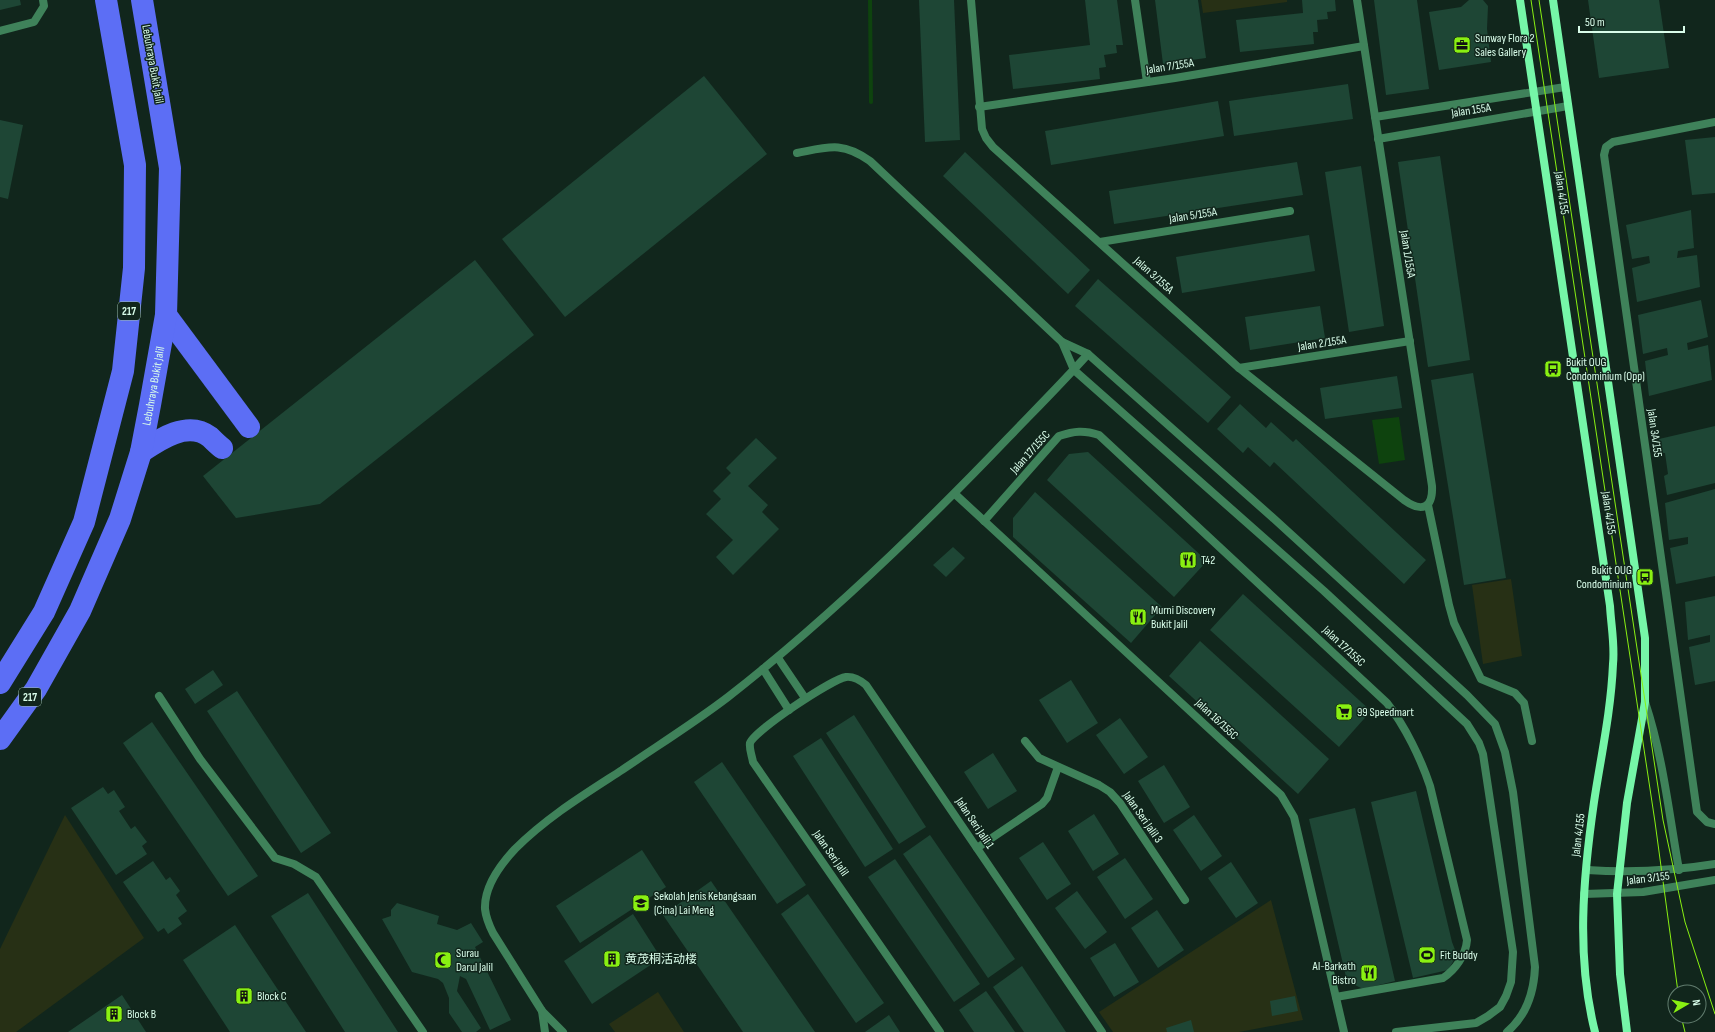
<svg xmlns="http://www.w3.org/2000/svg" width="1715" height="1032" font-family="'Sofia Sans Condensed','Noto Sans SC',sans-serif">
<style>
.green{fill:#273015}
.water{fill:#0e430e}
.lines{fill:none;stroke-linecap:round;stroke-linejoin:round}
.stream{stroke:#0e430e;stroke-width:4}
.building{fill:#1e4635}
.street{stroke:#3f825a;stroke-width:8}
.secondary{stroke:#76f6a8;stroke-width:8}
.highway{stroke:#5c6ef5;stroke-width:22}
.tram{stroke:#89f012;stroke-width:1}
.labels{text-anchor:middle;stroke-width:3;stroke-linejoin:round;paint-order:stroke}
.shield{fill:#11261c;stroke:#9dbcac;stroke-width:1}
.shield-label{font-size:11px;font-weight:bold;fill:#d9fdea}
.poi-label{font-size:12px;fill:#d9fdea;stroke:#11261c;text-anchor:start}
.street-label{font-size:12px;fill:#d9fdea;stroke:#11261c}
</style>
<rect width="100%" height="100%" fill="#11261c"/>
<g class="green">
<path d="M1201,0H1287V2L1203,13Z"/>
<path d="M1511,579L1522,656L1483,664L1472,585Z"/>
<path d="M65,815L144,938L16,1032H0V949Z"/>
<path d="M1271,900L1303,1020L1239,1032H1113L1099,1012Z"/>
<path d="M658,992L684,1032H615L609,1024Z"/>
</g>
<path class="water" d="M1399,417L1405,460L1379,464L1372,420Z"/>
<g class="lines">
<path class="stream" d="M870,0L871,102"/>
</g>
<g class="building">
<path d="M0,0H20L21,5L0,10Z"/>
<path d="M919,0H954L960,140L925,142Z"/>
<path d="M1085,0H1117L1123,45H1116L1117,53L1104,55L1106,67L1099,68L1100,79L1013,89L1009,55L1090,45Z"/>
<path d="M1155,0H1198L1206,58L1163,64Z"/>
<path d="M1302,0H1335L1336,11L1327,12L1328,19L1317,20L1318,32H1313L1314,44L1240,52L1236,20L1303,13Z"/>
<path d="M1374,0H1417L1429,89L1386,95Z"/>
<path d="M1469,0H1483L1488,6L1487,29L1491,62L1439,70L1429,12L1461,7Z"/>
<path d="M1588,0H1659L1669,68L1599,78Z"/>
<path d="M704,76L767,154L565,317L502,239Z"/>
<path d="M1348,84L1353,119L1234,136L1229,101Z"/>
<path d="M1218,101L1224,136L1051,165L1045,131Z"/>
<path d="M0,120L23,125L8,199L0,197Z"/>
<path d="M1715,137V193L1692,195L1685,140Z"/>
<path d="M965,152L1090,270L1068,294L943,176Z"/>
<path d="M1440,156L1470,360L1428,367L1398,162Z"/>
<path d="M1297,162L1303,195L1114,224L1109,191Z"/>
<path d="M1361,166L1384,326L1349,332L1325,172Z"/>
<path d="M1691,210L1694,248L1678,251L1677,258L1697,255L1700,287L1637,302L1632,268L1650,263L1649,256L1632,259L1626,225Z"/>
<path d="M1309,235L1315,271L1182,293L1176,257Z"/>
<path d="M475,260L534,335L320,504L236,518L203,476Z"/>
<path d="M1098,279L1231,397L1208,423L1075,306Z"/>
<path d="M1701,300L1708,337L1687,343L1688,350L1708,345L1712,380L1649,396L1645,361L1668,355L1667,348L1643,354L1638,315Z"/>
<path d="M1320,306L1325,338L1250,350L1245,317Z"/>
<path d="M1473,373L1506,578L1464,585L1431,380Z"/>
<path d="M1397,376L1402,408L1325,419L1320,388Z"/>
<path d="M1240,404L1266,428L1271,422L1293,442L1296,439L1426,560L1404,584L1274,462L1270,467L1248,447L1243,453L1217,429Z"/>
<path d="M1715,426V483L1667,495L1664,476L1668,474L1665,453H1659V439Z"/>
<path d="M756,438L777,458L748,486L768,505L762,512L779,529L733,575L716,557L733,540L706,514L721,499L713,491L731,473L726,468Z"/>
<path d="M1088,452L1207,561L1174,597L1047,480L1069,454Z"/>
<path d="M1715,489V576L1676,584L1670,548L1688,544V537L1669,540L1665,503Z"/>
<path d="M1035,492L1162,607L1131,643L1013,537V518Z"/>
<path d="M953,547L965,558L946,577L933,565Z"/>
<path d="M1243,594L1371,711L1339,747L1210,630Z"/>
<path d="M1715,596V681L1695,685L1689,647L1710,642V635L1688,640L1685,602Z"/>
<path d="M1200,641L1329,759L1298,794L1169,676Z"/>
<path d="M213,670L223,685L195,704L185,689Z"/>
<path d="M1071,680L1098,723L1067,743L1039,700Z"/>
<path d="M237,691L331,833L301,853L207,711Z"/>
<path d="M854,715L926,827L899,844L826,733Z"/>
<path d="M1120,718L1148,757L1124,774L1096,735Z"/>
<path d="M152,722L258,876L228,896L123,743Z"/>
<path d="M821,738L893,849L865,867L793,756Z"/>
<path d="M993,753L1017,791L988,809L964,772Z"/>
<path d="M722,762L806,885L777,904L694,782Z"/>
<path d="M1164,765L1190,807L1164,823L1138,781Z"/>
<path d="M103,787L108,794L114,790L125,807L119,811L131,829L135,826L147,842L142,846L147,854L116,875L71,808Z"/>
<path d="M1416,791L1452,942L1457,955L1448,970L1413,978L1371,802Z"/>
<path d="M1355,808L1395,981L1363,989L1347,981L1309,819Z"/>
<path d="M1094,814L1119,854L1093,871L1068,831Z"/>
<path d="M1194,815L1222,856L1201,871L1173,830Z"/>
<path d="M930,835L1015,959L988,978L903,854Z"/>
<path d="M1043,842L1071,884L1047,900L1019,858Z"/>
<path d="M642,850L666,887L580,943L556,906Z"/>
<path d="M1125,858L1153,899L1125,919L1097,877Z"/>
<path d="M895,859L980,984L954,1002L868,877Z"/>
<path d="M153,861L166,880L170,877L180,891L176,895L187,911L178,918L182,924L168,934L164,928L158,932L123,882Z"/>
<path d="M1231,862L1258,903L1236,918L1208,878Z"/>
<path d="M711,881L815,1032H743L663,915Z"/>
<path d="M1077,891L1107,932L1085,949L1055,908Z"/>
<path d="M308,893L398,1032H345L271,916Z"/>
<path d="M808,894L884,1003L856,1023L781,914Z"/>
<path d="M397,903L439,916L437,924L457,930L471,923L483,942L475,947L511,1020L490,1030L466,979L460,976L457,991L481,1028L476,1032H462L449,1013V998L443,983L438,979L412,972L382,919L391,916V910Z"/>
<path d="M1157,910L1184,950L1158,968L1131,928Z"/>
<path d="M633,914L661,958L592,1004L564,961Z"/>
<path d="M235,925L306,1032H230L183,960Z"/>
<path d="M1115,943L1139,982L1114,997L1090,958Z"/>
<path d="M1022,966L1066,1032H1024L993,987Z"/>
<path d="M986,991L1004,1016L1015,1032H974L959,1010Z"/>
<path d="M122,995L146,1032H68Z"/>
<path d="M1295,996L1298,1011L1272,1016L1270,1001Z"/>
<path d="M889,1015L900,1032H865Z"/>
<path d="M1191,1020L1194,1032H1167L1166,1028Z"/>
</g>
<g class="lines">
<g class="street">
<path d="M971,0L982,129L986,138L993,147L1239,368L1404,500C1422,513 1433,508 1432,486L1357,0"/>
<path d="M1135,0L1147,82"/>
<path d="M0,31L34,22L44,6L43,0"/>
<path d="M979,107L1175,78L1364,46"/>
<path d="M1375,117L1565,87"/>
<path d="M1715,122L1613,142L1606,147L1604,155L1697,812L1707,822L1715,824"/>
<path d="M1378,139L1568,106"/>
<path d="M797,153C828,147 842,141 870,161L1062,342L1088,354L1272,517L1467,695L1495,724L1505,752L1513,792L1535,967C1534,992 1527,1015 1507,1032"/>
<path d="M1100,242L1290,211"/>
<path d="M1062,342L1074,370L1324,591L1467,724L1479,743L1483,754L1513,952L1511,982L1506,996L1500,1007L1488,1016L1476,1023L1396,1032"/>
<path d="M1239,368L1410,341"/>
<path d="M955,494L1281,795L1294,817L1344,1032"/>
<path d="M1428,505L1449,605L1454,623L1481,679L1515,693L1524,703L1532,741"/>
<path d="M984,521L1059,436C1074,431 1084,430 1099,435L1387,703C1405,726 1421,759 1430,786L1467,940C1466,955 1455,970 1443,978L1336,997"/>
<path d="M778,658L805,698"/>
<path d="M763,669L789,710"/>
<path d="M159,696L200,759L275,858L294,864L316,877L423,1032"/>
<path d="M1645,702C1663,756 1669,814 1679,870"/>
<path d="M1025,741L1039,758L1099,785L1110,792L1120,803L1185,900"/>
<path d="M977,848L1042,804L1047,798L1058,767"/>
<path d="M1587,870C1630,873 1672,871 1715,864"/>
<path d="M1584,894L1643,892L1715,880"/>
<path d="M542,1011L545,1032"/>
<path d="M563,1032L542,1011L493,933C489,925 486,918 485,909C484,887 501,864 515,849C547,817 585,794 622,770C657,746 694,723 728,697C828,619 920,530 1008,438C1035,410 1062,383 1088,354"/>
<path d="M940,1032L753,762C752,756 749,749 750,743C754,731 832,679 846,677C854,676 860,680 866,685L1102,1032"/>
</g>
<g class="secondary">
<path d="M1520,0L1610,606C1611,625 1615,645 1613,664C1611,711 1601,756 1594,802C1583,878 1576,957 1595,1032"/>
<path d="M1553,0L1645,638V702L1627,803L1617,894L1620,974L1627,1032"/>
</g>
<g class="highway">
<path d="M166,315L249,427"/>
<path d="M141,452C160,439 188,420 210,437C214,441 218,445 222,448"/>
<path d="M0,683L44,612L84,522L123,371L134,268L135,165L106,0"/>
<path id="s1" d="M0,739L36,689L80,611L120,519L141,452L150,405L166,315L170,168L142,0"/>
</g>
<g class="tram">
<path d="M1531,0L1655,822L1678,992"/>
<path d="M1539,0L1663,820L1685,922L1715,1014"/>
<path d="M1681,1016L1685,1032"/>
</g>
</g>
<defs>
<symbol id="office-square" viewBox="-11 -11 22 22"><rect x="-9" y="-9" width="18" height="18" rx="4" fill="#89f012" stroke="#11261c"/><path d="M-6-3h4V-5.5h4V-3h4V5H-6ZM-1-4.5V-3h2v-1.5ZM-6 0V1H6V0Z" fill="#111"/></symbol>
<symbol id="bus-square" viewBox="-11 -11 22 22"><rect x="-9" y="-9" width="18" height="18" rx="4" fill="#89f012" stroke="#11261c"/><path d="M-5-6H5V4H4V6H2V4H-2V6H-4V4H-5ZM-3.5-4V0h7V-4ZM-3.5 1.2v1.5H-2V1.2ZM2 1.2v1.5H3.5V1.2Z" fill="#111"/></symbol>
<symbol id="restaurant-square" viewBox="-11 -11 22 22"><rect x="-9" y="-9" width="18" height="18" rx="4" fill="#89f012" stroke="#11261c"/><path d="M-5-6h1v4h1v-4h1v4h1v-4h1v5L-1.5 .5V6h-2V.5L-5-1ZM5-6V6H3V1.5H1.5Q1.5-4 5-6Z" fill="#111"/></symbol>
<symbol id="supermarket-square" viewBox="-11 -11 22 22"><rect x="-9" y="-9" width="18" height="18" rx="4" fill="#89f012" stroke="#11261c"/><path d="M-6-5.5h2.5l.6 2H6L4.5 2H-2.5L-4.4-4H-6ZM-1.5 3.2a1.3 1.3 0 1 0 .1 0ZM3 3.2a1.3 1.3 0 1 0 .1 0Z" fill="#111"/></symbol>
<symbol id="school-square" viewBox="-11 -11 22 22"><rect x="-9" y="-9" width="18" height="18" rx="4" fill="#89f012" stroke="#11261c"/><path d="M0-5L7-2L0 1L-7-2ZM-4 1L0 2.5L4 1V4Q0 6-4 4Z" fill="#111"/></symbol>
<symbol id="stadium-square" viewBox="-11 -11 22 22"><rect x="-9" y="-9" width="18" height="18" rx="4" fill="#89f012" stroke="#11261c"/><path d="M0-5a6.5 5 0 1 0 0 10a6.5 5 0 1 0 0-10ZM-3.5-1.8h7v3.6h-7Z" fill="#111"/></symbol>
<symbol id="building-square" viewBox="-11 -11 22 22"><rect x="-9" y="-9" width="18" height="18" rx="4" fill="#89f012" stroke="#11261c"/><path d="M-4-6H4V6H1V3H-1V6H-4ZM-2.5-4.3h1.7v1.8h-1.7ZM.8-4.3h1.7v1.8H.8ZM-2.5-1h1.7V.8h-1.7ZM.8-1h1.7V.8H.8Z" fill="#111"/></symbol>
<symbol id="mosque-square" viewBox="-11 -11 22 22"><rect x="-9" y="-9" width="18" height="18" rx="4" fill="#89f012" stroke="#11261c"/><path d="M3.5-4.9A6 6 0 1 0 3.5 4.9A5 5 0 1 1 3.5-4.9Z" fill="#111"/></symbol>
</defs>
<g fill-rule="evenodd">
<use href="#office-square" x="1452" y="35" width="20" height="20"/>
<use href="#bus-square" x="1543" y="359" width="20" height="20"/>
<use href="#restaurant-square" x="1178" y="550" width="20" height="20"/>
<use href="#bus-square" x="1635" y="567" width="20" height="20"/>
<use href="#restaurant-square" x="1128" y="607" width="20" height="20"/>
<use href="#supermarket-square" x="1334" y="702" width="20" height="20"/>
<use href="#school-square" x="631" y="893" width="20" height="20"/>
<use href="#stadium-square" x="1417" y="945" width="20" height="20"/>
<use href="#building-square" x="602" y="949" width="20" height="20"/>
<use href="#mosque-square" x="433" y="950" width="20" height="20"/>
<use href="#restaurant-square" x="1359" y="963" width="20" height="20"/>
<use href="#building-square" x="234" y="986" width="20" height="20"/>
<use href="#building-square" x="104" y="1004" width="20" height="20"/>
</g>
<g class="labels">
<g class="shield">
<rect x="118" y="302" width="22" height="18" rx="3"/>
<rect x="19" y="688" width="22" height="18" rx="3"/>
</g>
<g class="shield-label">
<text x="129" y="315">217</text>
<text x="30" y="701">217</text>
</g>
<g class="poi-label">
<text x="1475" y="42">Sunway Flora 2<tspan x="1475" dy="14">Sales Gallery</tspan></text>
<text x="1566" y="366">Bukit OUG<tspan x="1566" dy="14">Condominium (Opp)</tspan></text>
<text x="1201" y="564">T42</text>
<text x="1632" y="574" text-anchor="end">Bukit OUG<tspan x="1632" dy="14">Condominium</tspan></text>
<text x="1151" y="614">Murni Discovery<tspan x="1151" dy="14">Bukit Jalil</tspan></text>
<text x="1357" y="716">99 Speedmart</text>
<text x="654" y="900">Sekolah Jenis Kebangsaan<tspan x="654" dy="14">(Cina) Lai Meng</tspan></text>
<text x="456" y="957">Surau<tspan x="456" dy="14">Darul Jalil</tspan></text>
<text x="1440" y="959">Fit Buddy</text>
<text x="625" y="963">黄茂桐活动楼</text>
<text x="1356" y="970" text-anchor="end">Al-Barkath<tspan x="1356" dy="14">Bistro</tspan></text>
<text x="257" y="1000">Block C</text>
<text x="127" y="1018">Block B</text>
</g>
<g class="street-label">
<text transform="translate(153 64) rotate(80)" y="4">Lebuhraya Bukit Jalil</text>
<text transform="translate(1170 66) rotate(-9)" y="4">Jalan 7/155A</text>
<text transform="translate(1471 110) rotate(-9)" y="4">Jalan 155A</text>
<text transform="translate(1562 193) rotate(82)" y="4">Jalan 4/155</text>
<text transform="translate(1193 215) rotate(-9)" y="4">Jalan 5/155A</text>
<text transform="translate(1408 254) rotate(81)" y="4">Jalan 1/155A</text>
<text transform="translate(1154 275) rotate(42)" y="4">Jalan 3/155A</text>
<text transform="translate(1322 343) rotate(-9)" y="4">Jalan 2/155A</text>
<text dy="4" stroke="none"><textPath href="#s1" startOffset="389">Lebuhraya Bukit Jalil</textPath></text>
<text transform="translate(1655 433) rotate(82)" y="4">Jalan 3A/155</text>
<text transform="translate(1030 452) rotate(-48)" y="4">Jalan 17/155C</text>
<text transform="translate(1609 513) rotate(82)" y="4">Jalan 4/155</text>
<text transform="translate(1344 646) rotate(43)" y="4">Jalan 17/155C</text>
<text transform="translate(1217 719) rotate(43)" y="4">Jalan 16/155C</text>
<text transform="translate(1143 817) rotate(55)" y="4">Jalan Seri Jalil 3</text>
<text transform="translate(975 823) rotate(56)" y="4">Jalan Seri Jalil 1</text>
<text transform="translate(1578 835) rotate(-83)" y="4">Jalan 4/155</text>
<text transform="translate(831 853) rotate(55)" y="4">Jalan Seri Jalil</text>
<text transform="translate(1648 878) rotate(-7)" y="4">Jalan 3/155</text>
</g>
</g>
<g transform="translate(1687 1004) rotate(81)"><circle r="19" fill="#11261c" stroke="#617c6e"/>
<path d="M0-3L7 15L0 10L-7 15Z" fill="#89f012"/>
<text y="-6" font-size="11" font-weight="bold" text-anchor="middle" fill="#d9fdea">N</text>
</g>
<path d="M1579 26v6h105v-6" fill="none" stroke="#d9fdea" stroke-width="2"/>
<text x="1585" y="26" font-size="12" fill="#d9fdea" stroke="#11261c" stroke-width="3" paint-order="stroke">50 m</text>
</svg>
